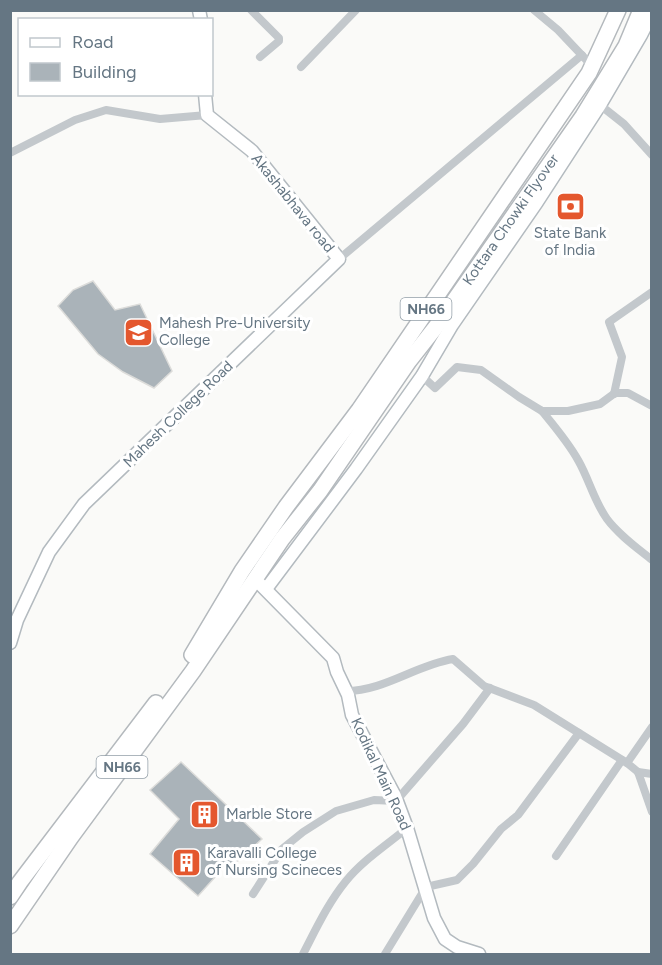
<svg xmlns="http://www.w3.org/2000/svg" width="662" height="965" font-family="Figtree,sans-serif">
<style>
.building{fill:#aab3b9;stroke:#dcdcda;stroke-width:1.5}
.lines{fill:none;stroke-linecap:round;stroke-linejoin:round}
.secondary-casing{stroke:#b3babf;stroke-width:15}
.highway-casing{stroke:#b4b9bd;stroke-width:18}
.street{stroke:#c3c8cc;stroke-width:8}
.secondary{stroke:#fff;stroke-width:12}
.highway{stroke:#fff;stroke-width:15}
.labels{text-anchor:middle;stroke-width:6;stroke-linejoin:round;paint-order:stroke}
.shield{fill:#fff;stroke:#939fa8;stroke-width:1.5}
.shield-label{font-size:14px;font-weight:bold;fill:#657683}
.street-label{font-size:15px;fill:#657683;stroke:#fff}
.poi-label{font-size:15px;fill:#657683;stroke:#fff;text-anchor:start}
</style>
<rect width="100%" height="100%" fill="#fafaf8"/>
<g class="building">
<path d="M93,281L115,310L140,304L172,371L154,388L123,372L98,354L58,306L73,290Z"/>
<path d="M181,762L262,839L229,869L226,865L198,896L150,854L179,819L150,790Z"/>
</g>
<g class="lines">
<defs>
<g id="secondary">
<path d="M199,10L201,20"/>
<path d="M260,584L333,658L337,672L348,695L352,715L395,796L407,828L434,918L445,939L457,947L479,954"/>
<path d="M266,589L356,469L422,376L452,325L537,202L600,105L641,35L652,13"/>
<path d="M10,643L17,620L49,552L84,504L339,259L252,151L207,115L205,94"/>
</g>
<g id="highway">
<path d="M192,655L242,571L286,507L359,410L589,73L618,10"/>
<path d="M10,897L20,882L156,703"/>
<path id="s1" d="M10,926L71,837L193,671L282,539L320,491L409,361L435,328L583,116L626,46L641,10"/>
</g>
</defs>
<use href="#secondary" class="secondary-casing"/>
<use href="#highway" class="highway-casing"/>
<g class="street">
<path d="M251,10L279,38V41L260,57"/>
<path d="M534,10L558,30L593,67"/>
<path d="M301,67L356,10"/>
<path d="M600,105L624,124L652,155"/>
<path d="M10,153L75,120L106,110L160,119L207,115"/>
<path d="M339,259L582,55"/>
<path d="M422,376L435,388L457,367L481,370L519,397L542,411H568L600,404L615,393H628L652,406"/>
<path d="M614,394L622,357L609,322L652,292"/>
<path d="M542,411C555,427 568,442 578,460C589,479 594,501 607,519C619,535 636,547 652,560"/>
<path d="M346,691C384,691 416,665 453,659L484,686L534,705L627,763"/>
<path d="M652,727L627,763L638,772L652,812"/>
<path d="M638,772L652,774"/>
<path d="M556,856L622,760"/>
<path d="M253,894L282,849L303,832L336,811L374,800L396,801L463,724L490,688"/>
<path d="M303,954C316,929 328,903 346,881C363,860 387,845 407,828"/>
<path d="M385,954L426,887L457,880L473,864L501,829L518,815L579,733"/>
</g>
<use href="#secondary" class="secondary"/>
<use href="#highway" class="highway"/>
</g>
<defs>
<symbol id="bank-square" viewBox="-11 -11 22 22"><rect x="-9" y="-9" width="18" height="18" rx="4" fill="#e4572e" stroke="#fff"/><path d="M-6-4H6V4H-6ZM0-2.3a2.3 2.3 0 1 0 0 4.6a2.3 2.3 0 1 0 0-4.6Z" fill="#fff"/></symbol>
<symbol id="university-square" viewBox="-11 -11 22 22"><rect x="-9" y="-9" width="18" height="18" rx="4" fill="#e4572e" stroke="#fff"/><path d="M0-5L7-2L0 1L-7-2ZM-4 1L0 2.5L4 1V4Q0 6-4 4Z" fill="#fff"/></symbol>
<symbol id="building-square" viewBox="-11 -11 22 22"><rect x="-9" y="-9" width="18" height="18" rx="4" fill="#e4572e" stroke="#fff"/><path d="M-4-6H4V6H1V3H-1V6H-4ZM-2.5-4.3h1.7v1.8h-1.7ZM.8-4.3h1.7v1.8H.8ZM-2.5-1h1.7V.8h-1.7ZM.8-1h1.7V.8H.8Z" fill="#fff"/></symbol>
</defs>
<g fill-rule="evenodd">
<use href="#bank-square" x="554" y="190" width="33" height="33"/>
<use href="#university-square" x="122" y="316" width="33" height="33"/>
<use href="#building-square" x="188" y="798" width="33" height="33"/>
<use href="#building-square" x="170" y="846" width="33" height="33"/>
</g>
<g class="labels">
<g class="shield">
<rect x="400.5" y="298" width="51" height="22" rx="4.5"/>
<rect x="96.5" y="756" width="51" height="22" rx="4.5"/>
</g>
<g class="shield-label">
<text x="426" y="314">NH66</text>
<text x="122" y="772">NH66</text>
</g>
<g class="street-label">
<text transform="translate(293 203) rotate(51)" y="5">Akashabhava road</text>
<text dy="5" stroke="none"><textPath href="#s1" startOffset="866">Kottara Chowki Flyover</textPath></text>
<text transform="translate(178 414) rotate(-44)" y="5">Mahesh College Road</text>
<text transform="translate(381 774) rotate(65)" y="5">Kodikal Main Road</text>
</g>
<g class="poi-label">
<text x="570" y="238" text-anchor="middle">State Bank<tspan x="570" dy="17">of India</tspan></text>
<text x="159" y="328">Mahesh Pre-University<tspan x="159" dy="17">College</tspan></text>
<text x="226" y="819">Marble Store</text>
<text x="207" y="858">Karavalli College<tspan x="207" dy="17">of Nursing Scineces</tspan></text>
</g>
</g>
<rect width="662" height="965" fill="none" stroke="#657683" stroke-width="24"/>
<rect x="18" y="18" width="195" height="78" fill="#ffffff" stroke="#c1c8cd" stroke-width="1.5"/>
<rect x="30" y="38" width="30" height="9" fill="#ffffff" stroke="#c1c8cd" stroke-width="1.5"/>
<text x="72" y="48" font-size="18" fill="#657683">Road</text>
<rect x="30" y="63" width="30" height="18" fill="#aab3b9" stroke="#c1c8cd" stroke-width="1.5"/>
<text x="72" y="78" font-size="18" fill="#657683">Building</text>
</svg>
